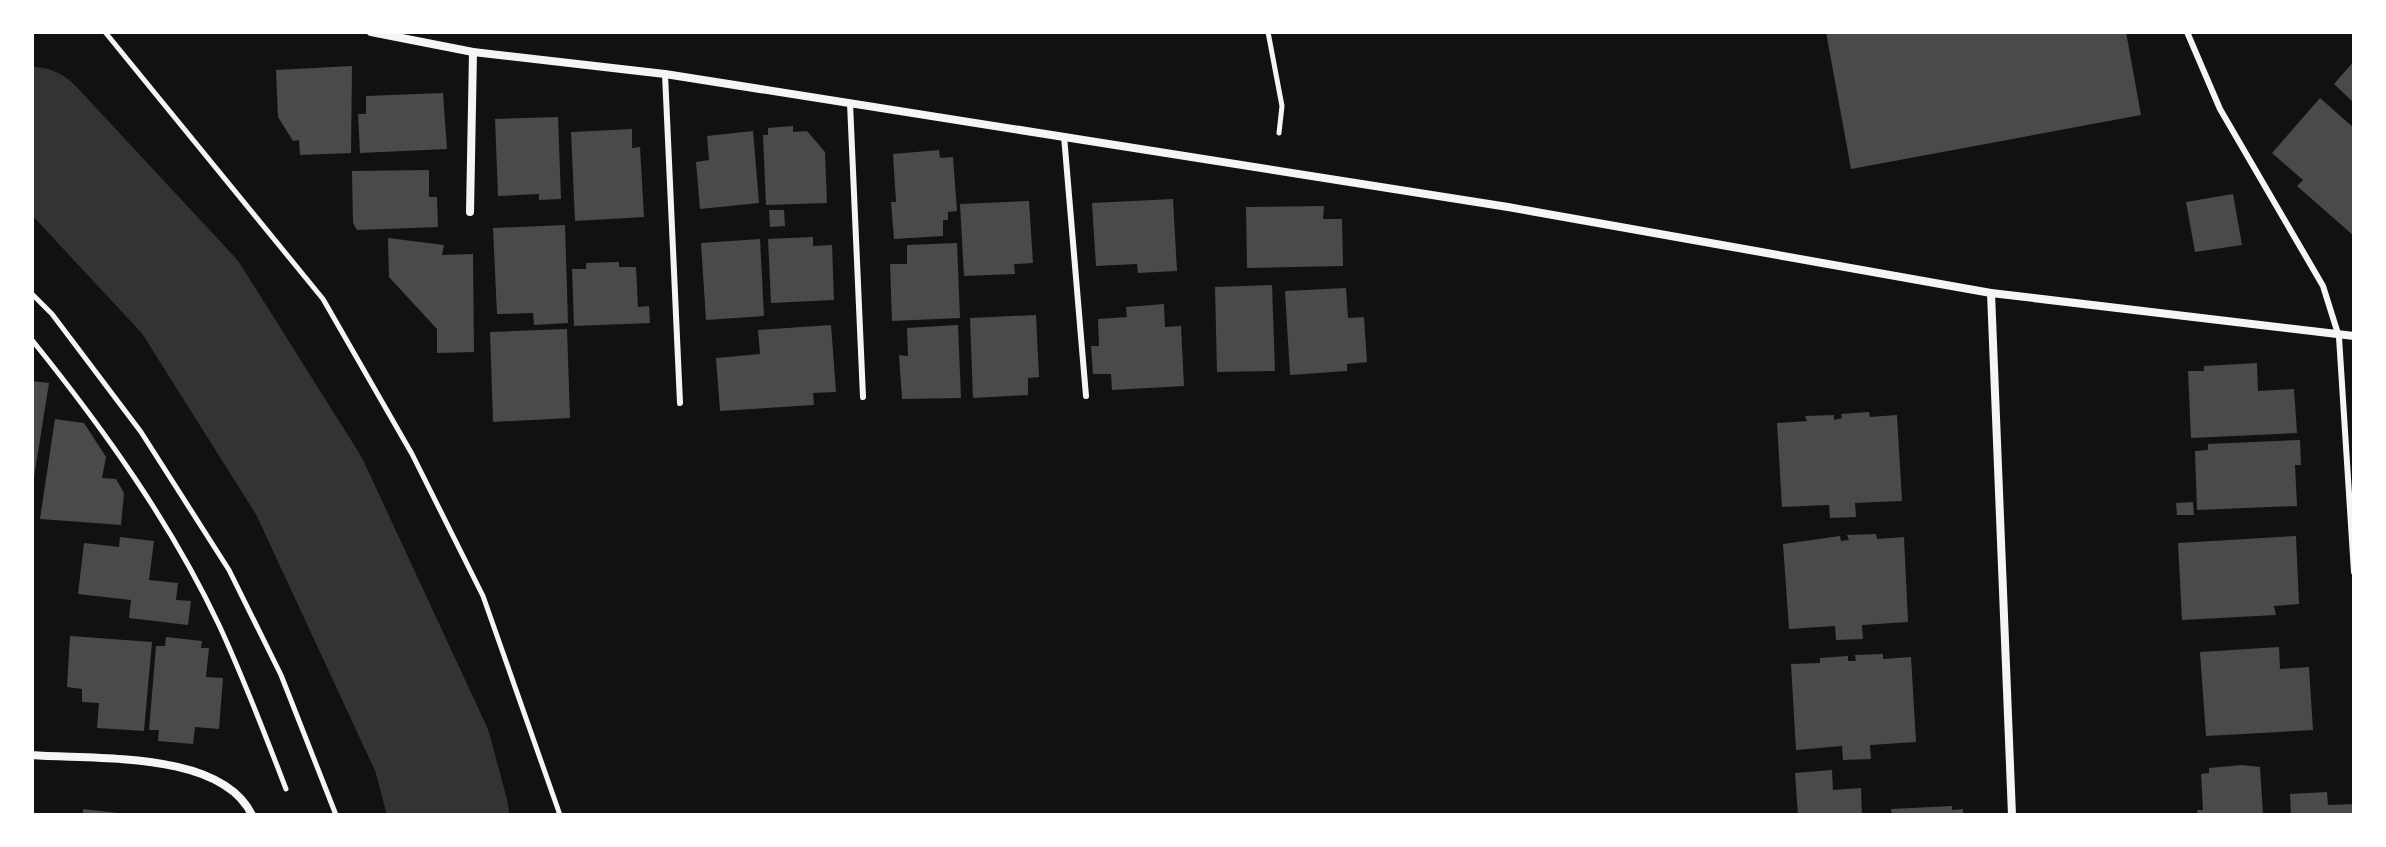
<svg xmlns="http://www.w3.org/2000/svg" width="2386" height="847" font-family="'Playfair Display',serif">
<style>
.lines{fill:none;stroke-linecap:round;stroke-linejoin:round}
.river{stroke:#333;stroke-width:120}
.building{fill:#4a4a4a}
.path{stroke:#f5f5f5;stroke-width:5}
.service{stroke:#f5f5f5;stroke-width:6}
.minor{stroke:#f5f5f5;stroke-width:8}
</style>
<rect width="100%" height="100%" fill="#111"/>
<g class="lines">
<path class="river" d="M32,127L190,297L309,486L432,751L449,815"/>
</g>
<g class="building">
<path d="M1826,32H2126L2141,115L1851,169Z"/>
<path d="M2354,61V103L2334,84Z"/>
<path d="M352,66L351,153L300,155L299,140L293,141L278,117L276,70Z"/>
<path d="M443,93L447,149L360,153L358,114H366V96Z"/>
<path d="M2320,98L2354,128V236L2297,186L2303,180L2272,153Z"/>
<path d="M558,117L561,199L539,200V194L498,196L495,119Z"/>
<path d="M793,126V132L807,131L825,152L827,203L766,205L763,135H768V128Z"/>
<path d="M632,129V148L640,147L644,217L575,221L571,132Z"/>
<path d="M753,131L759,203L700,209L696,162L709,160L707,136Z"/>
<path d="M939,150L940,158L953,157L957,211L948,212V220H943V236L894,239L891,202H896L893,154Z"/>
<path d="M429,170V197H437L438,227L357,230L353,223L352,171Z"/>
<path d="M2233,194L2242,245L2195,252L2186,202Z"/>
<path d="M1173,199L1177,271L1138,273L1137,264L1096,266L1092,203Z"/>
<path d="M1029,201L1033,263L1014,264L1015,274L964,276L960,204Z"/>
<path d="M1324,206L1323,219H1342L1343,266L1247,268L1246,207Z"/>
<path d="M769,210H784L785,226L770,227Z"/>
<path d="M565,225L568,323L534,325L533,313L497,314L493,228Z"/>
<path d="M813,237V246L832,245L834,300L771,303L768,239Z"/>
<path d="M388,238L444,245L442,255L473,254L474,352L437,353V329L389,277Z"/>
<path d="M760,239L764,316L706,320L701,243Z"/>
<path d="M957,243L960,318L892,321L890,264H907V245Z"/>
<path d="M619,262V267H636L638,307L649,306L650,323L574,326L572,269H586V263Z"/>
<path d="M1272,285L1275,371L1217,372L1215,287Z"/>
<path d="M1346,288L1348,318L1364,317L1367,362L1347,364V371L1290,375L1285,291Z"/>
<path d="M1164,304L1165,327L1181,326L1184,386L1112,390L1111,374H1093L1091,346H1099L1098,319L1127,317L1126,307Z"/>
<path d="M1036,315L1039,377L1028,378V395L973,398L970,318Z"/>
<path d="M831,325L836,392L813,393L814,405L720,411L716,358L760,354L758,330Z"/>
<path d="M958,325L961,398L902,399L899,355L908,356L907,328Z"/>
<path d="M567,329L570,418L493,422L490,332Z"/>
<path d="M2257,363L2258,391L2294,389L2297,433L2191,438L2188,371H2204V366Z"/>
<path d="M32,381L49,383L34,477H32Z"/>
<path d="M1869,412L1870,417L1897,415L1902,501L1855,503L1856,517L1830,518L1829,505L1782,507L1777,423L1807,421L1805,416L1834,415V420L1842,418L1841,414Z"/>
<path d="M55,419L84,423L106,457L102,478L116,479L124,493L121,525L40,519Z"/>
<path d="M2300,440L2301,465H2295L2297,506L2197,510L2195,451L2208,450V444Z"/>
<path d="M2193,502L2194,515H2177L2176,503Z"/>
<path d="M1876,534L1877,539L1904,537L1908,622L1862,625L1863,639L1836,640L1835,626L1789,629L1783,544L1840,536L1841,541L1849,540L1847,535Z"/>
<path d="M2296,536L2299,604L2274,606L2276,615L2182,620L2178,543Z"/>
<path d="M120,537L154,541L149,580L178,583L176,600L191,601L188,625L129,618L131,600L78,594L84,543L119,547Z"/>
<path d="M70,636L152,642L144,731L97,728L99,703L82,702V689L67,687Z"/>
<path d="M166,637L202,641L201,648H209L206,677L223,678L219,729L195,727L193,744L158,741L159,730H149L156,646H165Z"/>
<path d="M2279,647L2280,669L2309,667L2313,730L2206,736L2200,652Z"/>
<path d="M1883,654V659L1911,657L1916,742L1870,745L1871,759L1843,760L1842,746L1796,750L1791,664L1820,663V658L1848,656V661H1856L1855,655Z"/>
<path d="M2242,765L2260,767L2263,815H2198L2197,810H2203L2201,774L2209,773V768Z"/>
<path d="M1832,770L1833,790L1861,788L1862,815H1798L1795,773Z"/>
<path d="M2327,792L2328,805L2354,804V815H2291L2290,794Z"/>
<path d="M1952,806V810L1963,809V815H1892L1891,809Z"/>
<path d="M83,809L118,813V815H83Z"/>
</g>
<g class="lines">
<g class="path">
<path d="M105,32L323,299L412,454L483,596L560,815"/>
<path d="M1268,32L1282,106L1279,133"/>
<path d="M32,294L52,314L141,432L229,570L281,675L336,815"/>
<path d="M32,340C103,428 171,523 219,625C244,679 265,734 286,789"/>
</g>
<g class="service">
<path d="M2187,32L2220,109L2323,286L2339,337L2354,572"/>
<path d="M665,74L680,403"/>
<path d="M850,103L863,397"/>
<path d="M1064,136L1086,396"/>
</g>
<g class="minor">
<path d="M371,32L473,52L665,74L1508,207L1991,293L2354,336"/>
<path d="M470,212L473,52"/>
<path d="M1991,293L2012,815"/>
<path d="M32,755C94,760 221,750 252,815"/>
</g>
</g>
<rect width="2386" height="847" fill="none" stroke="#ffffff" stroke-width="68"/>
</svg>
